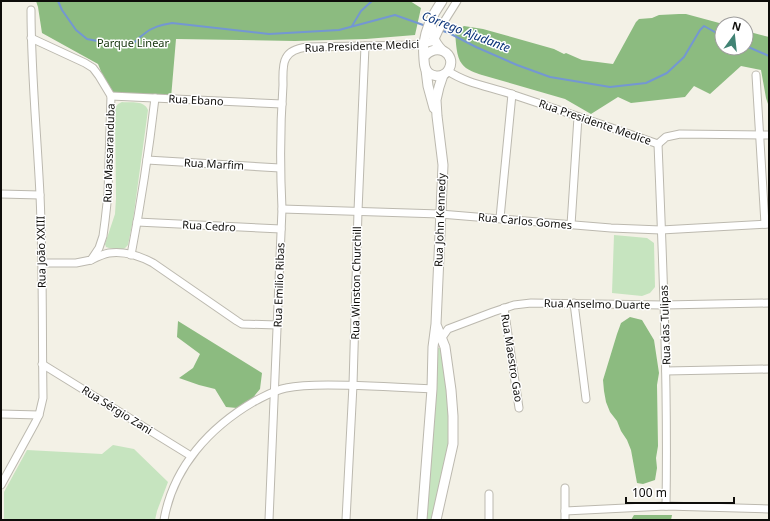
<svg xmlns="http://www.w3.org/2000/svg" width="770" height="521" font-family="'Noto Sans',sans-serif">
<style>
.green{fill:#c6e4bf}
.forest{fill:#8cbb80}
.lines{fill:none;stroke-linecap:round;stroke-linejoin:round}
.stream{stroke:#7497d2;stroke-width:2}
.street-casing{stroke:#bcb9af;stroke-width:9}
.secondary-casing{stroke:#bcb9af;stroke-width:11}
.street{stroke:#fff;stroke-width:7}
.secondary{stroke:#fff;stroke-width:9}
.labels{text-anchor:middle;stroke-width:3;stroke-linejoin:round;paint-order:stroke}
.park-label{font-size:11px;fill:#123209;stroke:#fff}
.street-label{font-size:11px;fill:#0e0d0a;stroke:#fff}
.water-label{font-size:12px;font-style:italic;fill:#093278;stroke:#fff}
</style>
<rect width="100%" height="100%" fill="#f3f1e6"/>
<g class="green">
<path d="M122,102C132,103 144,100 148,110L133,220L128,245L125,248L121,250L109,248L106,247L105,244L115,214L116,198L115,108L118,104Z"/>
<path d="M614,235L647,238L654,243L655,287L650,293L642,296L612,293Z"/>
<path d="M438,348H440L442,350L450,418V445L433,520H425L437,349Z"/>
<path d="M113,445L134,449L168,482L157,511L155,520H4V492L27,450L102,454Z"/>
</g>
<g class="forest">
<path d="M36,1H410L421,8L415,35L366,39L295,41L176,39L171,98L111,96L98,64L42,33L38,7Z"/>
<path d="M679,14H686L723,24H722V48H746V31L769,37V107L766,98L761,70L741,66L710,94L694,86L685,97L631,103L618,97L591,114L565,99L482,75C476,73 466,70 462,64C456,57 456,41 455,32L464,26L483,29L554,49L564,54L566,53L582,60L613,64L636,22L639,19L652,18L659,15Z"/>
<path d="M630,317L642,320L654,340L659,373L657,385L658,446L656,458L657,468L655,480L643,484L637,483L631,450L627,440L621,431L617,421L610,412L606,402L604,391L603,380L617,334L621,323Z"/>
<path d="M178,321L262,373L260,389L251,400L237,408L226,407L215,389L199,385L179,378L193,368L200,354L177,337Z"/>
<path d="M634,515H672L671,520H631Z"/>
</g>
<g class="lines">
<g class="stream">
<path d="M58,1L62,10L76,30L87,39L129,47C135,43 138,38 144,34C152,27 161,25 172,23L269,34L339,30L395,15L426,26"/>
<path d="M352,26L361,11L372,1"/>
<path d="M440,30L449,33L476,47L517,65L550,77L610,87L646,83L667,73L684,57L700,30L704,26L722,36"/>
<path d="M746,46L769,56"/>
</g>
<defs>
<g id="street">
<path d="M31,38L85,63L93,68L99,76L111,96L108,194L105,221L103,236L99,248L91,260L76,263H42"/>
<path d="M448,71C467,84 492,87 514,95C562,111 610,127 658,144L666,137L680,134L769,135"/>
<path d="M756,75L765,224"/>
<path d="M111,96L282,104"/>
<path d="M658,144C663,265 668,385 666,506"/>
<path d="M147,160L280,168"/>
<path d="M1,194L40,195"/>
<path d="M282,209L440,214L611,228L661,230L769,224"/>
<path d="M500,218L512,94"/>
<path d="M137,222L281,229"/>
<path d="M571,225L578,117"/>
<path d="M131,255C141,203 149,150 155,98"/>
<path d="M91,260C97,257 103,254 109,253C124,251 140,256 153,263L237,321L242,324L277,325"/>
<path d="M574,303L586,399"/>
<path d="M504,308L519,408"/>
<path d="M439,339H441L448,329L493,312L514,305L531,303L664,305L769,303"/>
<path d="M42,364L191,456"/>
<path d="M666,371L769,369"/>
<path d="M1,414L39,415"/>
<path d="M1,485L35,423L39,415L43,398C42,330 43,263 40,195C37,133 31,72 31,10"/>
<path d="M489,494V520"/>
<path d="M565,511L666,506L769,509"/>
<path d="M164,520C173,467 210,427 255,401C265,396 275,390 286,388C300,385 314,385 328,385C363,385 397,387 432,389"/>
<path d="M269,520L282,209C280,168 280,127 283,85C283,78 282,64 286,58C290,50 299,48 307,47L413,45L423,44L434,41L440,28L457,1"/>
<path d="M346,520L353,385L358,211L365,46"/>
<path d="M565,520V488"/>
</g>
<g id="secondary">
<path d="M431,21C432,32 433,42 442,50"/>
<path d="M424,57C436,41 457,54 449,69C444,79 428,78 425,67C424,64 423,47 424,43C426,27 433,14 442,1"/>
<path d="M426,70L428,86L434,108"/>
<path d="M422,520L432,389L433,347L436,324L443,165L437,116L436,100L439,87L443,75"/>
<path d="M436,520L453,444V416L451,390L445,347L437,327"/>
</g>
</defs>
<use href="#street" class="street-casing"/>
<use href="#secondary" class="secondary-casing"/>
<use href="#street" class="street"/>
<use href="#secondary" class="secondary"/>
</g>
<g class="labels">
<g class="park-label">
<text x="133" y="47">Parque Linear</text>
</g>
<g class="street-label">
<text transform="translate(362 46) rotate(-2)" y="4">Rua Presidente Medici</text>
<text transform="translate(196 100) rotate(3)" y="4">Rua Ebano</text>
<text transform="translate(595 122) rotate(19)" y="4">Rua Presidente Medice</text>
<text transform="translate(109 153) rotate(-88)" y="4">Rua Massaranduba</text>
<text transform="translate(214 164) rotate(3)" y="4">Rua Marfim</text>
<text transform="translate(440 220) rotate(-88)" y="4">Rua John Kennedy</text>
<text transform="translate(525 221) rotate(5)" y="4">Rua Carlos Gomes</text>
<text transform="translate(209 226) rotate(3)" y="4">Rua Cedro</text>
<text transform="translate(41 252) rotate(-91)" y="4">Rua João XXIII</text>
<text transform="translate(356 283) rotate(-89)" y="4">Rua Winston Churchill</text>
<text transform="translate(279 285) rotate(-88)" y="4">Rua Emilio Ribas</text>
<text transform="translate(597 304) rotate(1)" y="4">Rua Anselmo Duarte</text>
<text transform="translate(665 325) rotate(-92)" y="4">Rua das Tulipas</text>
<text transform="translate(512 358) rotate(81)" y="4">Rua Maestro Gao</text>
<text transform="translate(117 410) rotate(32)" y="4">Rua Sérgio Zani</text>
</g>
<g class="water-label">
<text transform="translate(466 32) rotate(21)" y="4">Córrego Ajudante</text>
</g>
</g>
<rect width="770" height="521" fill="none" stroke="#0e0d0a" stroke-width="4"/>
<g transform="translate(734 36) rotate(15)"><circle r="19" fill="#ffffff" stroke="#9f9e9d"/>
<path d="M0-3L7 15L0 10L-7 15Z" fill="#418374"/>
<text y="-6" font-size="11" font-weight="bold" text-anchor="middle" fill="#0e0d0a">N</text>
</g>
<path d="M626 497v6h108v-6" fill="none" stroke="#0e0d0a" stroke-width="2"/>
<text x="632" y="497" font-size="12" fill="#0e0d0a" stroke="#ffffff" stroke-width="3" paint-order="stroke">100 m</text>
</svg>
